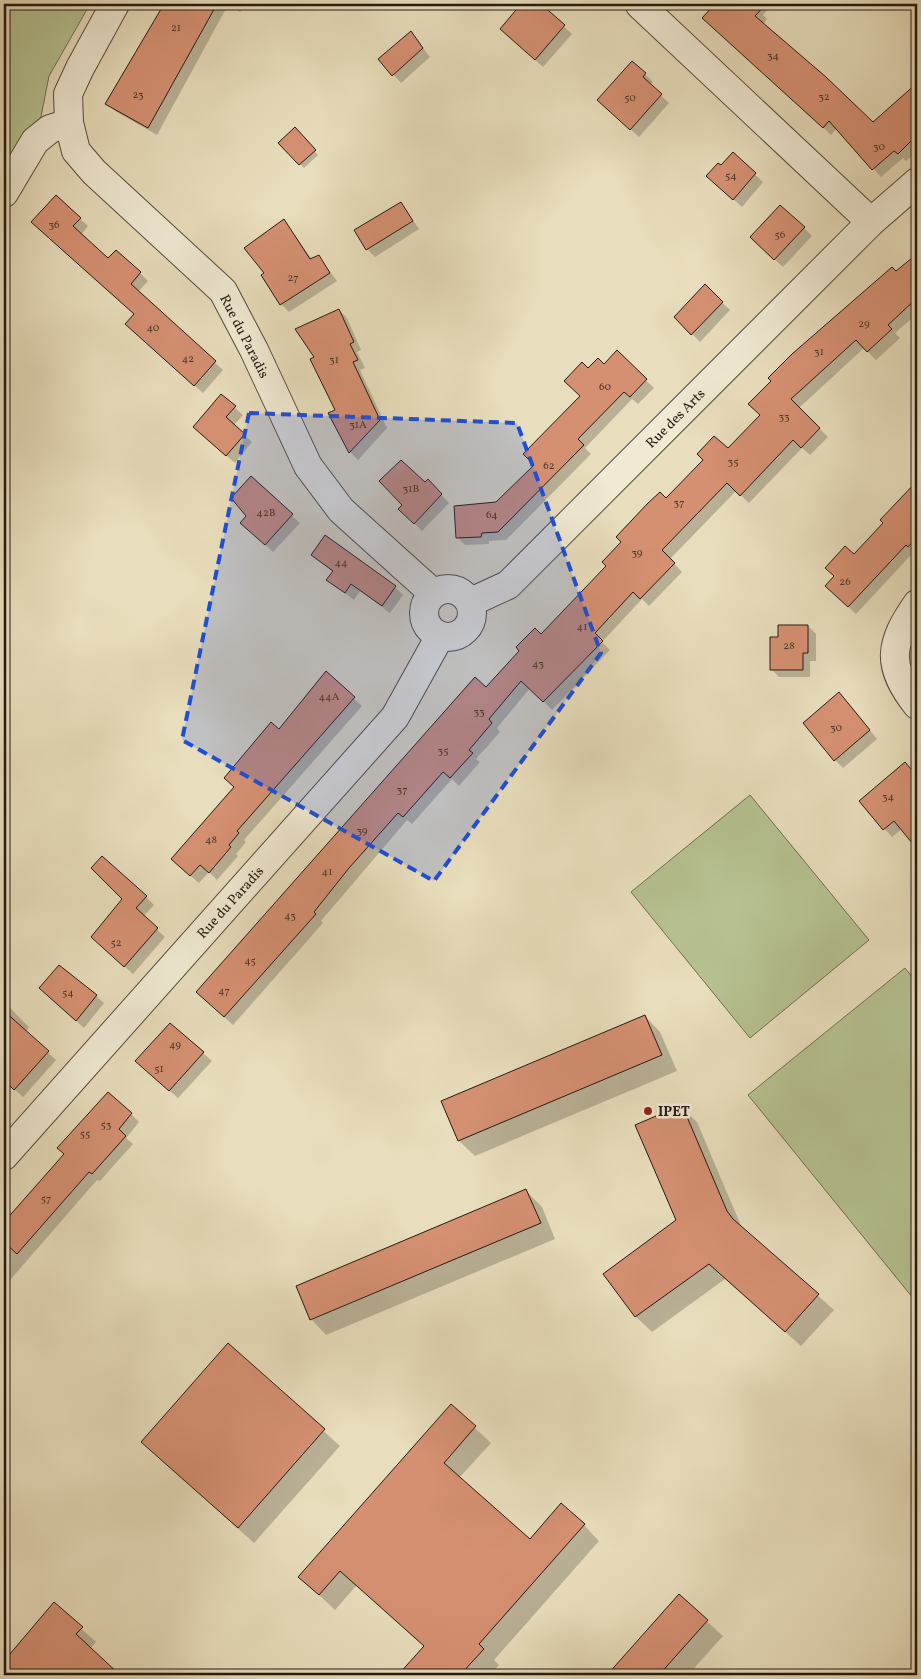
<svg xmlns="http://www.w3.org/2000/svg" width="921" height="1679" font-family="Vollkorn,serif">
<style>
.green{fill:#b6c191;stroke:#6d6e50}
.shadow{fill:#0003}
.building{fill:#d59072;stroke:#241a0e}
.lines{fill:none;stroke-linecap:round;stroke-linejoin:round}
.minor-casing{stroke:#554b3a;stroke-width:30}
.minor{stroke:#f0e9d3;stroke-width:28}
.marked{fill:#1d4ed8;fill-opacity:0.2;stroke:#1d4ed8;stroke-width:4;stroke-dasharray:10 6;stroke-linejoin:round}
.poi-dot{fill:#8f2418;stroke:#f0e9d3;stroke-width:2}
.labels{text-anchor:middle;stroke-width:5;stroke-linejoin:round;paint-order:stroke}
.number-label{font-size:11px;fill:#503827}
.street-label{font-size:14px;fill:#241a0e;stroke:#f0e9d3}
.poi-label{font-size:14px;font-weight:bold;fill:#241a0e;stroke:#f0e9d3;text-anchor:start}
</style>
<rect width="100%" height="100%" fill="#e8ddbc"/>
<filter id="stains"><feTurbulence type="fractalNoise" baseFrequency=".004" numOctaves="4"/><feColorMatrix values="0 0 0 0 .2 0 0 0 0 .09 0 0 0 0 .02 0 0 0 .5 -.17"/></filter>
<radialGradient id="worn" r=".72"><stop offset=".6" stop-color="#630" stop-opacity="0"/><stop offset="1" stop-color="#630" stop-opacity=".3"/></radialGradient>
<g class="green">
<path d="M4,4H90L49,76L34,152L4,209Z"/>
<path d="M750,795L869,940L750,1038L631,892Z"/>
<path d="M905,968L917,983V1303L748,1095Z"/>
</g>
<g class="shadow">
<path d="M165,4H245L240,12L228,5L157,135L115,111L107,103Z"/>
<path d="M523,4H528L535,10L540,5L572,34L543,67L501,28Z"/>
<path d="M708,4H766L770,7L763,15L767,19L763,24L873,124L914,87L911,84L917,78V122L900,127L917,146V151L906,161L903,158L881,177L837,128L831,135L712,25V8Z"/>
<path d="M411,32L430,57L401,83L380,59Z"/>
<path d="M645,74L653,82L650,85L669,103L639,137L607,108Z"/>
<path d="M295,129L318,155L304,168L280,143Z"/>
<path d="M733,154L763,182L742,207L716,184Z"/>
<path d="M401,203L419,229L375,257L367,249Z"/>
<path d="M80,219L88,226L81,235L108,260L116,251L140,273L148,281L138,292L223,370L203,393L134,332L135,315L41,229Z"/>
<path d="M284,221L312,259L318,256L337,281L289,312L281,304L266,274Z"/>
<path d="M804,228L812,236L783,267L759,245Z"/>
<path d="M917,255V314L895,333L900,338L876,360L864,348L799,408L828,437L810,455L802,448L749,503L736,491L670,559L682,572L649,606L642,599L602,642L610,650L552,710L530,688L497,728L500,732L476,759L480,762L459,786L452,779L412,824L407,820L321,921L323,923L233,1025L206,1000L486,689L541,636L608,566L666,500L728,450L896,272Z"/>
<path d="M705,286L730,310L700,342L675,317Z"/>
<path d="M339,310L347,318L361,350L357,352L365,368L360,370L387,428L358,460L350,452L330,413L337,410L315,358Z"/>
<path d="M617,352L654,388L638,404L632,399L585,448L591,454L506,540L489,541V544L465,545L457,537L536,465L581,396L588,370L604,366Z"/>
<path d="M221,395L243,415L234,425L252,442L235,463L202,435Z"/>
<path d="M251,478L300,523L273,552L250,531L248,516Z"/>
<path d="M428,481L449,503L422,531L400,509Z"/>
<path d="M917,482V545L910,552L912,554L856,614L834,594L854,555L884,523L881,520Z"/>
<path d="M312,555L395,587L403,595L390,613L360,591L354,600L328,580L333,572Z"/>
<path d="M808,626L816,634V661H810V677H779L771,669L779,639Z"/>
<path d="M326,672L362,706L244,840L246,842L236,854L238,856L217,880L209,872L199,883L180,867L235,788Z"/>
<path d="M847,702L877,739L843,768L835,760Z"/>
<path d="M913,771L917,777V847L902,829L892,837L860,801Z"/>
<path d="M146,897L154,905L143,917L165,937L133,974L100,945L124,899Z"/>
<path d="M49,996H96L104,1003L84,1028Z"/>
<path d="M9,1007L29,1027L26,1032L56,1060L23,1097L4,1080V1013Z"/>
<path d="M645,1016L660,1032L677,1071L475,1156L459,1141L442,1101Z"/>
<path d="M170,1024L212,1061L178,1098L144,1069Z"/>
<path d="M681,1107L697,1122L742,1228L834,1310L801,1346L725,1279L652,1332L636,1317L605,1274L677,1220Z"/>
<path d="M131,1114L139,1122L126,1138L133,1144L100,1181L97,1180L4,1287V1224L66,1154Z"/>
<path d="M526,1191L542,1207L555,1239L326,1335L311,1319Z"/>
<path d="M228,1345L340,1446L254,1543L158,1457Z"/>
<path d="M451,1406L491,1443L459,1478L530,1541L584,1525L599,1541L494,1660L499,1665L490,1675H406L402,1672L425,1647L357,1585L335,1610L316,1592Z"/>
<path d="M679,1596L723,1636L688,1675H609Z"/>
<path d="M54,1604L96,1642L90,1649L118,1675H4V1663Z"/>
</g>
<g class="building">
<path d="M164,4H217L148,128L105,104Z"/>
<path d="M521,4H541L565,25L535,60L500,29Z"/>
<path d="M715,4H766L755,16L826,77L873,122L917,83V128L912,140L898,154L894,151L872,170L829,121L823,128L702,18Z"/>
<path d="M411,31L423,48L392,76L378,59Z"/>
<path d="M632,61L646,73L643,77L662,94L630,130L597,100Z"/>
<path d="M295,127L316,150L299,165L278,143Z"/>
<path d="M733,152L756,173L733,200L706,176L718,163L721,165Z"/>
<path d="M56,195L81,218L73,226L108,258L116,250L141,272L131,284L216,361L194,386L125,324L134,314L31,222Z"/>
<path d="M401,202L413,221L366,250L354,230Z"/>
<path d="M780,205L805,227L774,260L750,237Z"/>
<path d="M284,219L310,259L319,255L330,273L280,305L261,275L264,273L244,248Z"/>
<path d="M917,254V298L888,325L892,329L867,352L856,340L791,399L820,428L801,448L793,440L740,496L727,483L662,550L675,563L640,599L633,592L595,633L603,641L543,702L521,681L489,719L492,723L469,750L473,753L450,778L443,772L403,817L398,813L349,868L314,912L316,914L224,1017L196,992L475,677L486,687L519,651L516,647L535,628L541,634L606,566L602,562L621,542L616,537L648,503L660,492L666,498L703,460L697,454L714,436L728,448L760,415L748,404L771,381L768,378L792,354L892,267L896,271Z"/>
<path d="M705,284L723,302L691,335L674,317Z"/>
<path d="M339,309L354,342L350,344L358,360L353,362L380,420L349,453L328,413L335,410L310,359L314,357L295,329Z"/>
<path d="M617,350L647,379L630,397L624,392L578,439L584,445L498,532L482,533L481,537L456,538L454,506L496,502L534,465L523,454L580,396L564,381L582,362L588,368L598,358L604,364Z"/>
<path d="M221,394L236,406L226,417L245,434L226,456L193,427Z"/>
<path d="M401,460L425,482L428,479L442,494L414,524L398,509L402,505L379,481Z"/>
<path d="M251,476L293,514L265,545L240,523L246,516L231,498Z"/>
<path d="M917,481V537L908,547L906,545L848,607L825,586L834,576L825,568L845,546L854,554L883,523L880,520Z"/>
<path d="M325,535L396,586L382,606L351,584L345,593L326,580L333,571L311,555Z"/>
<path d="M778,625H808V653H803V670H770V637H778Z"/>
<path d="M326,671L355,697L237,831L239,833L229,845L231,847L209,873L200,865L190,876L171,859L234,787L224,778L271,722L279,729Z"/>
<path d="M839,692L870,730L834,761L803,723Z"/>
<path d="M905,762L917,776V849L894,821L883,830L859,801Z"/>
<path d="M102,856L147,896L136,908L158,928L124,967L91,937L122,899L91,868Z"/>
<path d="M59,965L97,995L76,1021L39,988Z"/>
<path d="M4,1011L49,1051L14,1090L4,1080Z"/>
<path d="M645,1015L662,1055L458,1141L441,1101Z"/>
<path d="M170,1023L204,1052L169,1091L135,1061Z"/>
<path d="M108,1092L132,1113L119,1129L126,1136L92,1174L89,1172L17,1254L4,1242V1222L64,1154L57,1148Z"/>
<path d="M682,1105L727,1211L733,1219L819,1294L785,1332L709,1264L635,1317L603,1274L676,1220L635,1125Z"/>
<path d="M526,1189L541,1223L310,1320L296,1286Z"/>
<path d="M228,1343L325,1429L238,1528L141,1442Z"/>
<path d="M451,1404L476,1426L444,1463L530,1539L561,1503L585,1524L479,1644L484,1649L460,1675H398L424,1646L340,1571L319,1595L298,1577Z"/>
<path d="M679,1594L708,1620L659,1675H607Z"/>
<path d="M54,1602L83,1627L76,1634L120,1675H4V1661Z"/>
</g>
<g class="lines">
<defs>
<g id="minor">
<path d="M115,4L80,68L68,94L69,123L76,151L94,172L223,291L254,350L308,466L341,510L433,593"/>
<path d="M640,5L871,222"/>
<path d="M4,193L35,141L50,129L69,123"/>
<circle cx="448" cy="613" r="24"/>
<path d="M471,602L508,585L871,222L917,182"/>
<path d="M917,604C889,644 886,666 917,705"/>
<path d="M4,1156L395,717L440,636"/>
</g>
</defs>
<use href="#minor" class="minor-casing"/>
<use href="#minor" class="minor"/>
</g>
<path class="marked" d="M249,413L517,423L601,653L434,881L182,740Z"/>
<circle class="poi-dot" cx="648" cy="1111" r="5"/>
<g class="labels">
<g class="number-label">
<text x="176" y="31">21</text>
<text x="773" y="59">34</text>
<text x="138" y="98">23</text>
<text x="824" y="100">32</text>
<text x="630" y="101">50</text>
<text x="879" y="150">30</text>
<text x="731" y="179">54</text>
<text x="54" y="228">36</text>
<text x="780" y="238">56</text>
<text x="293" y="281">27</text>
<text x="864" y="327">29</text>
<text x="153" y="331">40</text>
<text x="819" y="355">31</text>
<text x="188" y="362">42</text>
<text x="334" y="363">31</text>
<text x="605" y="390">60</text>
<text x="784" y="420">33</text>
<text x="358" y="428">31A</text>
<text x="733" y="465">35</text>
<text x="549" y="469">62</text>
<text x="411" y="492">31B</text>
<text x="679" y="506">37</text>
<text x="266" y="516">42B</text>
<text x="492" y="518">64</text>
<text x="637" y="556">39</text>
<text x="341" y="566">44</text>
<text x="845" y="585">26</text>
<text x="582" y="630">41</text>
<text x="789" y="649">28</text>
<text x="538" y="667">43</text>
<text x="329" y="700">44A</text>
<text x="479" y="715">33</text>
<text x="836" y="731">30</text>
<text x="443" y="754">35</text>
<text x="402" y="793">37</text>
<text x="888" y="800">34</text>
<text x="362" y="834">39</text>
<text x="211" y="843">48</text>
<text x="327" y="875">41</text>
<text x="290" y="919">43</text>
<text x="116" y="946">52</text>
<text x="250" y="964">45</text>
<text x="224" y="994">47</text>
<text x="68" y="996">54</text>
<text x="175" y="1048">49</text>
<text x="159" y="1072">51</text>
<text x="106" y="1128">53</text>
<text x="85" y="1137">55</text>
<text x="46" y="1202">57</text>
</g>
<g class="street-label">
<text transform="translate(245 336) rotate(63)" y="5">Rue du Paradis</text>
<text transform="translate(675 418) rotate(-45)" y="5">Rue des Arts</text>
<text transform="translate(230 902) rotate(-48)" y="5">Rue du Paradis</text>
</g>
<g class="poi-label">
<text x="658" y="1116">IPET</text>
</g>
</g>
<rect width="921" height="1679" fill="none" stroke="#e8ddbc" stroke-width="20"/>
<rect x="5" y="5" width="911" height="1669" fill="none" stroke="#241a0e" stroke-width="2.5"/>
<rect x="10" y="10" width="901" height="1659" fill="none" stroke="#241a0e"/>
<rect width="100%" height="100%" filter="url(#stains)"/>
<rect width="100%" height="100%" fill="url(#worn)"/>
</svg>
